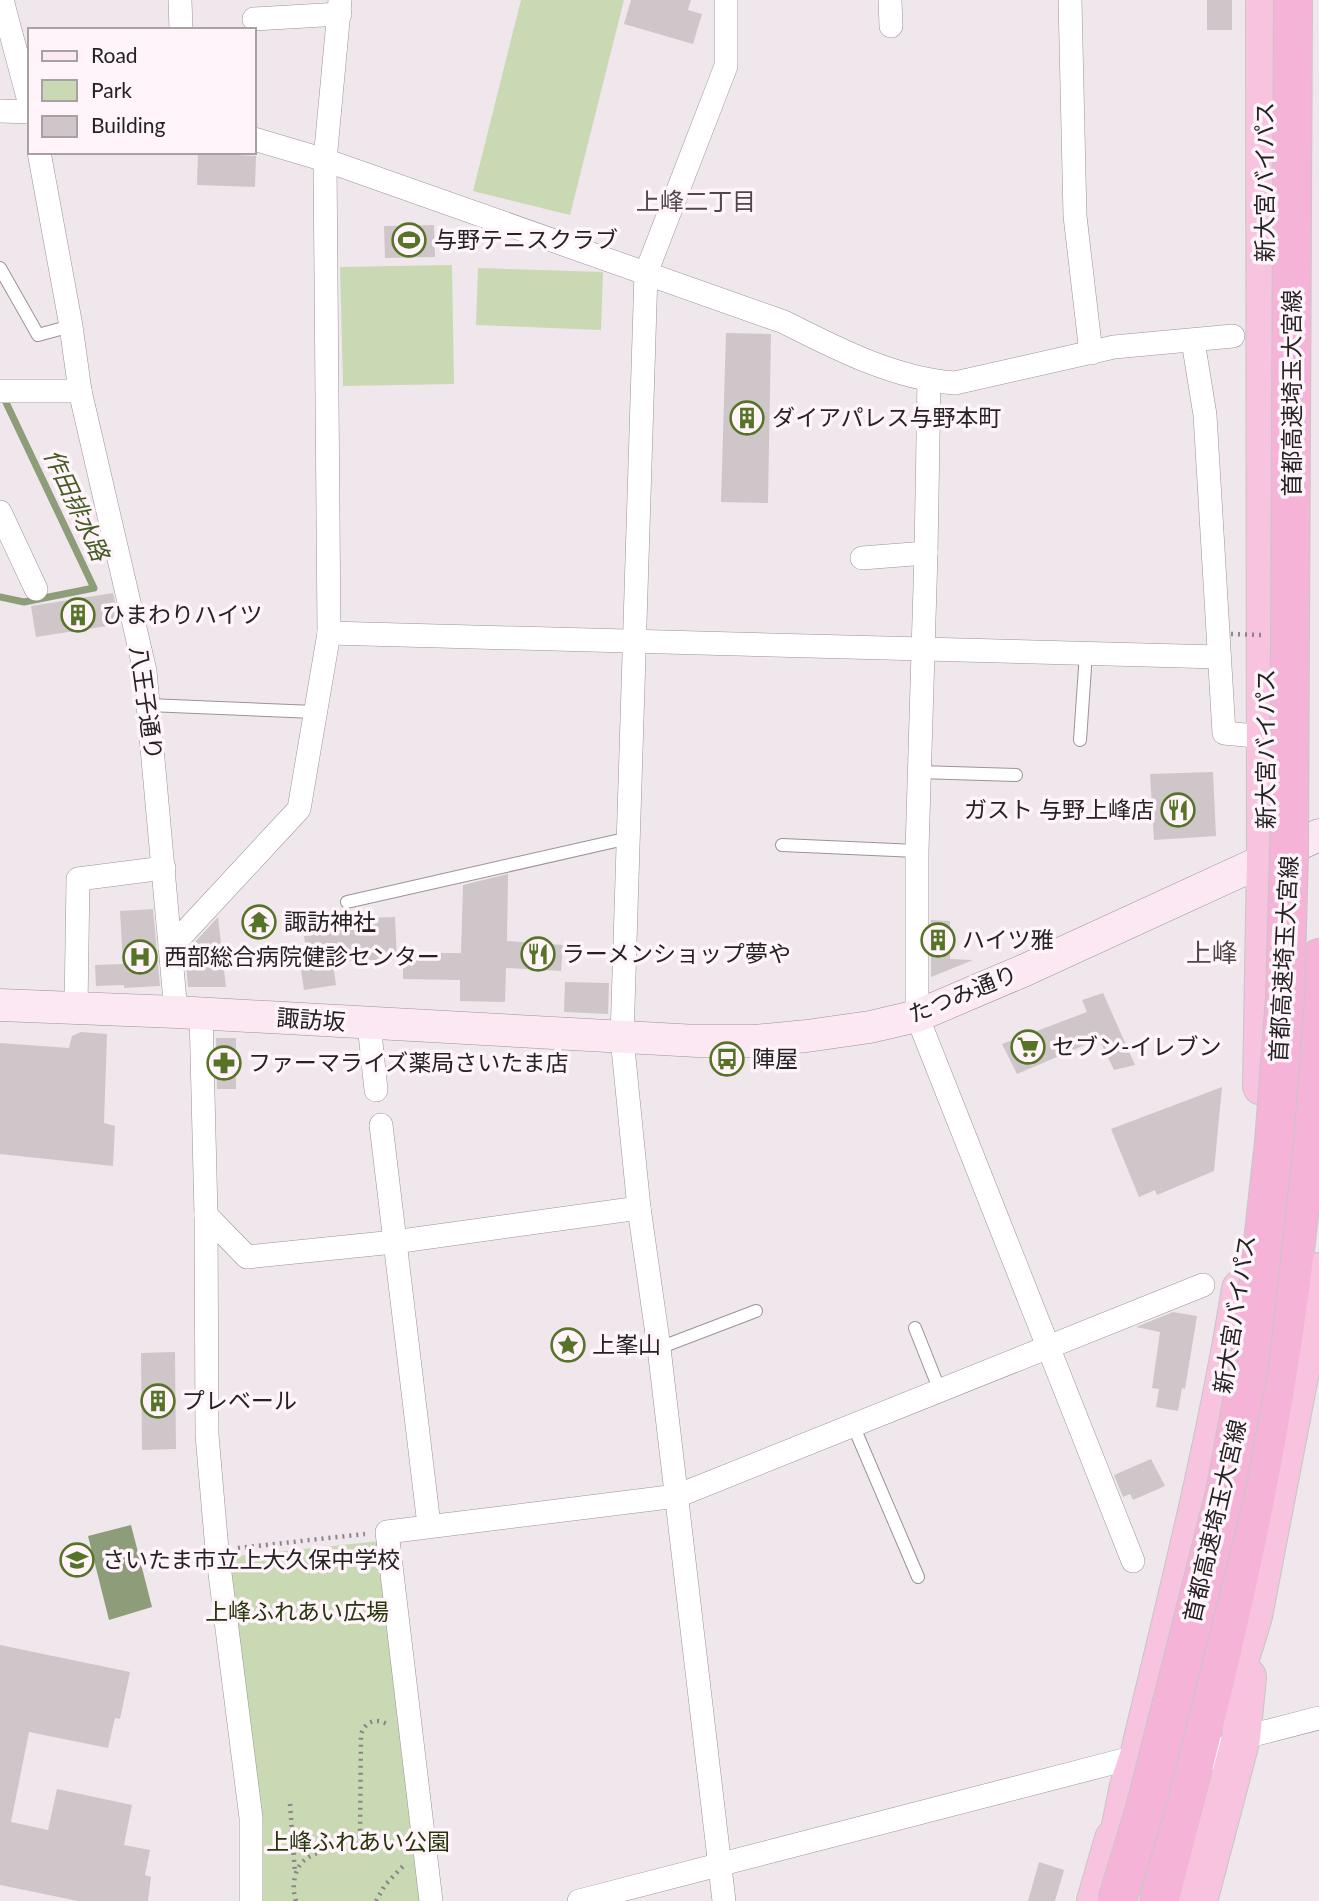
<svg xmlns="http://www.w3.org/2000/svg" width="1319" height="1901" font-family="Lato,'Noto Sans JP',sans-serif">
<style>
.green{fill:#c8d9b4}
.water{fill:#8d9d79}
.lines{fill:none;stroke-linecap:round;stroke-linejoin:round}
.stream{stroke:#8d9d79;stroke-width:7}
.building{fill:#cfc6ca}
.service-casing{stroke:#9b9397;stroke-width:14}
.minor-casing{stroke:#9b9397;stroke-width:24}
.secondary-casing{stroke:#9b9397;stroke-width:33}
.trunk-casing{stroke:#c6c6c6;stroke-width:40}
.motorway-casing{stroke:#c6c6c6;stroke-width:40}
.path{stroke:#8b8589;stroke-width:4.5;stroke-dasharray:2 5;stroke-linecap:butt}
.service{stroke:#fff;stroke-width:12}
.minor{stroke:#fff;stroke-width:23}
.secondary{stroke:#fce8f3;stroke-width:32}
.trunk{stroke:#f7c3df;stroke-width:38}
.motorway{stroke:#f5b4d7;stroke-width:38}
.motorway-bridge-casing{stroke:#c6c6c6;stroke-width:40;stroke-linecap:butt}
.path-bridge{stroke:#8b8589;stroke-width:4.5;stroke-dasharray:2 5;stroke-linecap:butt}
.motorway-bridge{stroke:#f5b4d7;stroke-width:38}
.labels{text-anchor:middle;stroke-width:7;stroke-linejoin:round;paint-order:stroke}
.street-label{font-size:23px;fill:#252224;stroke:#fef4f9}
.poi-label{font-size:23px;fill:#252224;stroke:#fef4f9;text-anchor:start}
.park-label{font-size:23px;fill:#26350b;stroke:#fef4f9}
.neighbourhood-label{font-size:24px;fill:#4f484b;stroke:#fef4f9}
.water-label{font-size:24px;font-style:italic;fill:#455b24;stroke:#fef4f9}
.quarter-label{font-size:26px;fill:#4f484b;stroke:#fef4f9}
</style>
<rect width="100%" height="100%" fill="#f0e7ec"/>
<g class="green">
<path d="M521,0H624L570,215L473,191Z"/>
<path d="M452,265L454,384L343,386L340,267Z"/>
<path d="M478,268L603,272L601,330L476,325Z"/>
<path d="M380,1541L425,1901H260L227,1557Z"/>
</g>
<path class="water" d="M131,1525L152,1607L109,1620L88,1536Z"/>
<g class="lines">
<path class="stream" d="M0,597L24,602L94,588L2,394"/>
</g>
<g class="building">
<path d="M631,0H691L688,10L702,14L693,44L624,24Z"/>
<rect x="1207" y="0" width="25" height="30"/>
<path d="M198,152H238V155L256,156L255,187L197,185Z"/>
<path d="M434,225L435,257L385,258L384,226Z"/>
<path d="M726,333L771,334L768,503L721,502Z"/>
<path d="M113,593L120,624L36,637L31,606Z"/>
<path d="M1213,772L1216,836L1154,840L1150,774Z"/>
<path d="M508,874L507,941L563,945L561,971L506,968L505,1002L460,1001V980L403,979V953H461L463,885Z"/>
<path d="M153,909L160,986L124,988V985L96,986L95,965L123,964L120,911Z"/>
<path d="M218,917L226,987H188L185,953Z"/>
<path d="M395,917L397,959L333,962L336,985L304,990L300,963L308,962L304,936L340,931L339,919Z"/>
<path d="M931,920L950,921V959L973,960L931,977Z"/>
<path d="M565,982L609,983L608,1014L564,1012Z"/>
<path d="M1103,993L1135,1065L1114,1070L1099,1039L1017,1074L1002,1044L1087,1012L1082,1000Z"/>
<path d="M81,1032L107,1034L104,1123L115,1126L113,1166L0,1154V1043L69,1048L72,1036Z"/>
<path d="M216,1038H236V1089H217Z"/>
<path d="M1222,1087L1214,1171L1157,1195L1155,1190L1139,1197L1111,1129Z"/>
<path d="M1173,1312L1197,1316L1185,1389L1182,1388L1178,1411L1156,1407L1159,1389L1152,1388L1160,1332L1136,1327Z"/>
<path d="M175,1352L176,1449L142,1450L141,1353Z"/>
<path d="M1151,1459L1165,1486L1133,1500L1130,1494L1123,1497L1114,1475Z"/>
<path d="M0,1645L130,1672L120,1719L115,1718L108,1748L29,1732L11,1822L48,1830L57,1789L132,1805L124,1845L150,1850L145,1875L151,1877L148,1901H78L0,1885Z"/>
<path d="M1039,1862L1064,1870L1055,1901H1028Z"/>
</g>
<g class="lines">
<defs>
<g id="service">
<path d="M0,268L38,335L71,326"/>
<path d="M148,705L315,712"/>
<path d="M1080,740L1086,653"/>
<path d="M919,772L1016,775"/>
<path d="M782,845L917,851"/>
<path d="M347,902L629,838"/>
<path d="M915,1328L940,1391"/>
<path d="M659,1348L756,1311"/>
<path d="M853,1425L918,1577"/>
</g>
<g id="minor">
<path d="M2,0L30,105"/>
<path d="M180,0L181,30"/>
<path d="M890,0L891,26"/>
<path d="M1070,0L1075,216L1091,353"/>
<path d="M254,19L340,14"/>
<path d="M0,111L30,112"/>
<path d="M254,139L325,160L784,322C837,349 896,379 955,383L1114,347L1233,336"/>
<path d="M39,152L71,326L80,391L145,671L176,1012"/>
<path d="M1193,341L1205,415L1224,733L1266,737"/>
<path d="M929,381L926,553L917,851V1016L1133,1561"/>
<path d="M0,391H80"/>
<path d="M0,512L36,589"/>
<path d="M862,558L926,553"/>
<path d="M329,633L1219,657"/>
<path d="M170,948L299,809L329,633L325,160L340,0"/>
<path d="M76,1008L78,879L164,868"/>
<path d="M201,1013L206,1215L207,1435L217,1550L251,1818V1901"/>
<path d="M369,1024L376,1090"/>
<path d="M381,1125L429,1525"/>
<path d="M206,1215L247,1257L394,1242L639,1208"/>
<path d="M1208,1759L1241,1738L1319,1718"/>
<path d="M431,1901L387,1532L677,1496L1203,1285"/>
<path d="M579,1901L1139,1756"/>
<path d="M724,1901L659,1348L639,1208L622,1038L646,273L726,66V0"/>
</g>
<path id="secondary" d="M0,1005L176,1012L697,1041H754L807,1036L870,1027L917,1016L1025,970L1319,835"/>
<g id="trunk">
<path d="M1262,1086L1266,860L1265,0"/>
<path d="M1225,1707L1253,1616L1319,1272"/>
<path d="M1113,1865L1129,1786L1139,1756C1176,1601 1216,1446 1241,1289"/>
<path d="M1096,1901L1114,1839"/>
<path d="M1198,1901L1241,1738L1247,1677"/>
</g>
<path id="motorway" d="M1159,1901C1194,1766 1229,1631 1256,1494C1291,1318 1311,1137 1319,958"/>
</defs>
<use href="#service" class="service-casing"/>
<use href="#minor" class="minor-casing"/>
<use href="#secondary" class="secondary-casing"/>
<use href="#trunk" class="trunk-casing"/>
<use href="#motorway" class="motorway-casing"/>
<g class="path">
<path d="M238,1548L365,1534"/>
<path d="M290,1804L295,1873"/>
<path d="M296,1901C293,1891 293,1883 296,1873C305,1846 339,1853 360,1839L361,1734C366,1721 375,1718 387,1724"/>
<path d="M376,1901L385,1885L404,1865"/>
</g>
<use href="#service" class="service"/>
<use href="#minor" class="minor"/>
<use href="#secondary" class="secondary"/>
<use href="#trunk" class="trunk"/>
<use href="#motorway" class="motorway"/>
<defs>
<path id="motorway-bridge" d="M1117,1901L1145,1809L1225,1493L1250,1359L1274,1142L1285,998L1289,856L1293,0"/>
</defs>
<use href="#motorway-bridge" class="motorway-bridge-casing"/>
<path class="path-bridge" d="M1231,634L1261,635"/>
<use href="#motorway-bridge" class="motorway-bridge"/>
</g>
<defs>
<symbol id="stadium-ring" viewBox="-11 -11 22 22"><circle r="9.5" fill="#fef4f9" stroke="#577328" stroke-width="1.5"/><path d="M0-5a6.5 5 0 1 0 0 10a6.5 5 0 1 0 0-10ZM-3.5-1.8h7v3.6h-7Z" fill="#577328"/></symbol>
<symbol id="building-ring" viewBox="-11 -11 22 22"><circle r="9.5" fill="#fef4f9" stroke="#577328" stroke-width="1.5"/><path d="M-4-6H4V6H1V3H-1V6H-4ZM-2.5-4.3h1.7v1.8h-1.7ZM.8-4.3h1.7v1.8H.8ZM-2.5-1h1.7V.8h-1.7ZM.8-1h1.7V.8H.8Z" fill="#577328"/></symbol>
<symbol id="restaurant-ring" viewBox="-11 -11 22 22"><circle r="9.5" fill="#fef4f9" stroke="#577328" stroke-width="1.5"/><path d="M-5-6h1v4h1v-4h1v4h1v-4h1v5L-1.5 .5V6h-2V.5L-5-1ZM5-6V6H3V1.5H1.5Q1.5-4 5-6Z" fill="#577328"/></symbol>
<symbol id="temple-ring" viewBox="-11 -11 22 22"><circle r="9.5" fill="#fef4f9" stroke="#577328" stroke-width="1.5"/><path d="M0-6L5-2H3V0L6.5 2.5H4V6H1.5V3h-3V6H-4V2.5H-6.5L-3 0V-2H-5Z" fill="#577328"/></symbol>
<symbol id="hospital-ring" viewBox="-11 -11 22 22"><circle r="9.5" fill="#fef4f9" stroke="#577328" stroke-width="1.5"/><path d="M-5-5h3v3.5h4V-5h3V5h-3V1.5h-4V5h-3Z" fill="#577328"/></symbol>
<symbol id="supermarket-ring" viewBox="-11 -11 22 22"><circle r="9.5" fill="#fef4f9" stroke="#577328" stroke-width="1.5"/><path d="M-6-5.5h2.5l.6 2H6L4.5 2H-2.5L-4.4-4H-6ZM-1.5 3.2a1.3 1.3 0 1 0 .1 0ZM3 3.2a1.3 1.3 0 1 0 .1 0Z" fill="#577328"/></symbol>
<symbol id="bus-ring" viewBox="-11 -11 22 22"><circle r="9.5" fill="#fef4f9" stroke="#577328" stroke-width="1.5"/><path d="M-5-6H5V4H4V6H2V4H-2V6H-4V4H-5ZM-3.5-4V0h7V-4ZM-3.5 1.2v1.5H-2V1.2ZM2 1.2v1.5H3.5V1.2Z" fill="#577328"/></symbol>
<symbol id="pharmacy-ring" viewBox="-11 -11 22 22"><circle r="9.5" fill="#fef4f9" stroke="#577328" stroke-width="1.5"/><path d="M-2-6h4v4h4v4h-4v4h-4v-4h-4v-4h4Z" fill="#577328"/></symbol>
<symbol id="sight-ring" viewBox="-11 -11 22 22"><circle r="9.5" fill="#fef4f9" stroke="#577328" stroke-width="1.5"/><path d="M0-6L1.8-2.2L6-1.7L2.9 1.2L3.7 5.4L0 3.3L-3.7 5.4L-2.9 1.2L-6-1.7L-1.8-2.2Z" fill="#577328"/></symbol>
<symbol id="school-ring" viewBox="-11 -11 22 22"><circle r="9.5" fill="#fef4f9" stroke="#577328" stroke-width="1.5"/><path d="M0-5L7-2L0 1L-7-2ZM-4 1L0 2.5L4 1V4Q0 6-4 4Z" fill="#577328"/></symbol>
</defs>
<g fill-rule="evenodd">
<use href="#stadium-ring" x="390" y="221" width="38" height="38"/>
<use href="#building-ring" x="728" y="399" width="38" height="38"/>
<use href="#building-ring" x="59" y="596" width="38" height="38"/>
<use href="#restaurant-ring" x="1159" y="791" width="38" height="38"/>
<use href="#temple-ring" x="240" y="903" width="38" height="38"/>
<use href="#building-ring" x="919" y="921" width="38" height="38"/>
<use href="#restaurant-ring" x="519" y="935" width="38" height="38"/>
<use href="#hospital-ring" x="121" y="938" width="38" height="38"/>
<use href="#supermarket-ring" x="1009" y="1028" width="38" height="38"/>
<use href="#bus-ring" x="708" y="1040" width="38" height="38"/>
<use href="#pharmacy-ring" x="205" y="1044" width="38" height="38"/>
<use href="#sight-ring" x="549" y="1326" width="38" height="38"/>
<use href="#building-ring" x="139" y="1382" width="38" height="38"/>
<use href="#school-ring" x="58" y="1541" width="38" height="38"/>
</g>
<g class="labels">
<g class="street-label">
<text transform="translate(1265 182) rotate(-90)" y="8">新大宮バイパス</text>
<text transform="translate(1292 393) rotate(-90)" y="8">首都高速埼玉大宮線</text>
<text transform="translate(146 703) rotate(82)" y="8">八王子通り</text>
<text transform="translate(1266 749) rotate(-90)" y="8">新大宮バイパス</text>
<text transform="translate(1284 959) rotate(-87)" y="8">首都高速埼玉大宮線</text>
<text transform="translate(963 994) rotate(-22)" y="8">たつみ通り</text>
<text transform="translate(311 1020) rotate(4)" y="8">諏訪坂</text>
<text transform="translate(1235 1314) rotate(-81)" y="8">新大宮バイパス</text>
<text transform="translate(1215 1521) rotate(-77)" y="8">首都高速埼玉大宮線</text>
</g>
<g class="poi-label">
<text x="434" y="248">与野テニスクラブ</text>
<text x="772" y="426">ダイアパレス与野本町</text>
<text x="102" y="623">ひまわりハイツ</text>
<text x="1154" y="818" text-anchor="end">ガスト 与野上峰店</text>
<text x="284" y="930">諏訪神社</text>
<text x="962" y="948">ハイツ雅</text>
<text x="562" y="962">ラーメンショップ夢や</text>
<text x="164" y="965">西部総合病院健診センター</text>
<text x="1052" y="1055">セブン-イレブン</text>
<text x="752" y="1067">陣屋</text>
<text x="248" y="1071">ファーマライズ薬局さいたま店</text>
<text x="592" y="1353">上峯山</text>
<text x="182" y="1409">プレベール</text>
<text x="102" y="1568">さいたま市立上大久保中学校</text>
</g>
<g class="park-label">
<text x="297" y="1620">上峰ふれあい広場</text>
<text x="358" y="1850">上峰ふれあい公園</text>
</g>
<g class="neighbourhood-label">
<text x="696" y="210">上峰二丁目</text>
</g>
<g class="water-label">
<text transform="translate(76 505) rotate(65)" y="8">作田排水路</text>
</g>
<g class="quarter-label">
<text x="1212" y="962">上峰</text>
</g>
</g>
<rect x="28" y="28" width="228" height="126" fill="#fef4f9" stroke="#a7a0a4" stroke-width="2"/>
<rect x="42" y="51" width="35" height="10" fill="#fce8f3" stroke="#a7a0a4" stroke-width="2"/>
<text x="91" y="63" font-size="21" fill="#252224">Road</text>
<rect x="42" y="80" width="35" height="21" fill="#c8d9b4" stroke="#a7a0a4" stroke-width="2"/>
<text x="91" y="98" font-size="21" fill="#252224">Park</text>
<rect x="42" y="116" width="35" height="21" fill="#cfc6ca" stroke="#a7a0a4" stroke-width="2"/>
<text x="91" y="133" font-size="21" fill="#252224">Building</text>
</svg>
